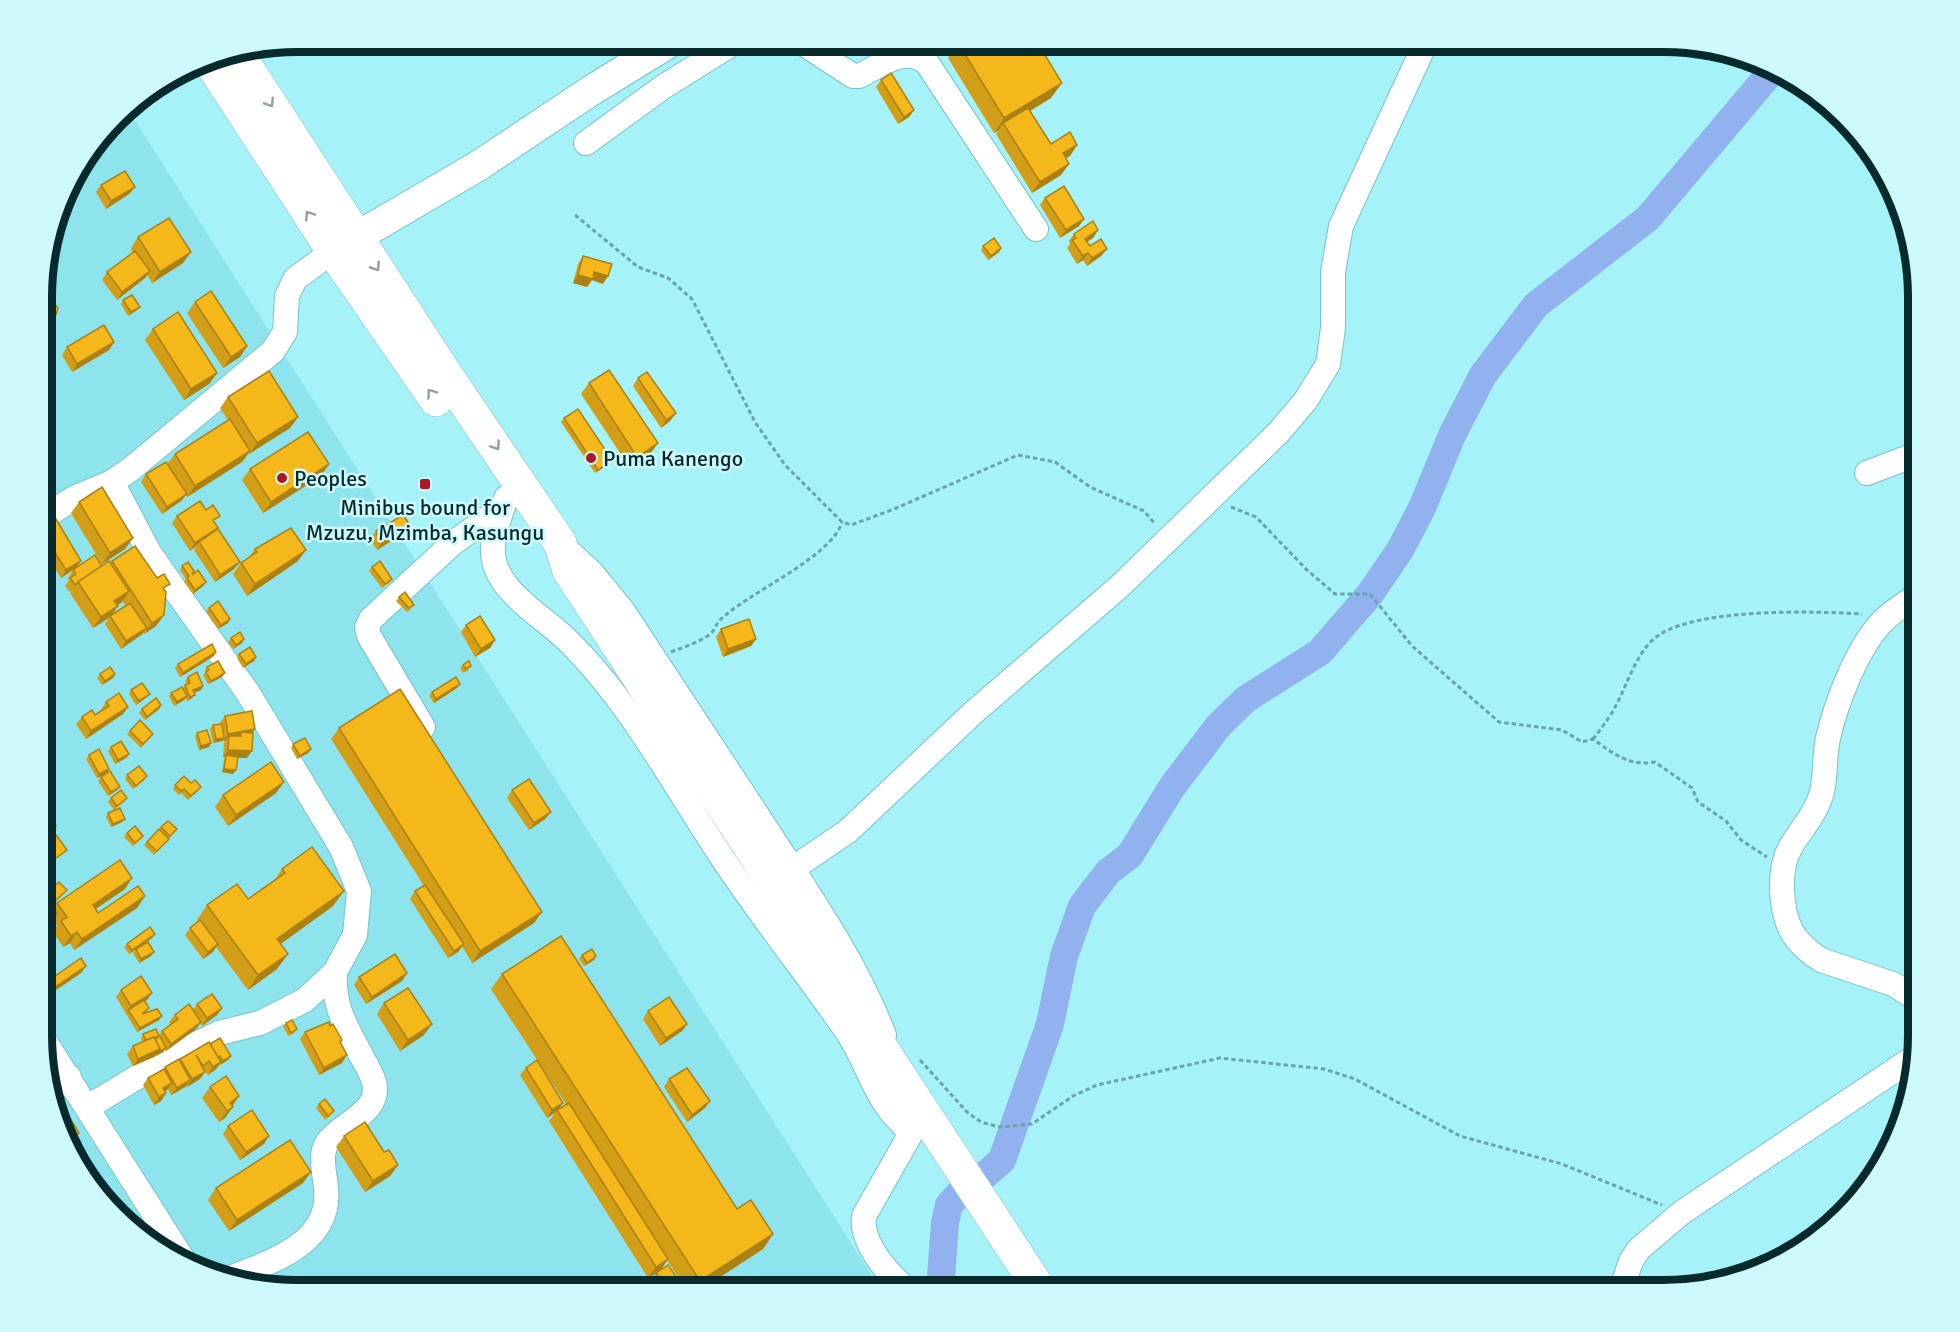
<svg xmlns="http://www.w3.org/2000/svg" width="1960" height="1332" font-family="Signika,sans-serif">
<style>
.built{fill:#8de4ed}
.lines{fill:none;stroke-linecap:round;stroke-linejoin:round}
.river{stroke:#91b1ef;stroke-width:28}
.minor-casing{stroke:#76c3ca;stroke-width:26}
.major-casing{stroke:#76c3ca;stroke-width:32}
.highway-casing{stroke:#76c3ca;stroke-width:34}
.path{stroke:#68a4a9;stroke-width:3;stroke-dasharray:4.5 3;stroke-linecap:butt}
.minor{stroke:#fff;stroke-width:24}
.major{stroke:#fff;stroke-width:30}
.highway{stroke:#fff;stroke-width:33}
.wall{fill:#d29e17;fill-rule:evenodd}
.shaded-wall{fill:#ab8113}
.building{fill:#f4b81b;stroke:#ab8113;stroke-width:1.5}
.oneway{stroke:#909fa0}
.poi-dot{fill:#ab1725;stroke:#cdf9fd;stroke-width:2}
.labels{text-anchor:middle;stroke-width:5;stroke-linejoin:round;paint-order:stroke}
.poi-label{font-size:22px;fill:#092a2d;stroke:#cdf9fd;text-anchor:start}
.rim{fill:none;stroke:#092a2d;stroke-width:8}
</style>
<rect width="100%" height="100%" fill="#a5f2f9"/>
<path class="built" d="M127,108L881,1290L281,1289L215,1276L142,1237L76,1162L44,1067V265L69,184Z"/>
<g class="lines">
<g class="river">
<path d="M984,1176L1002,1160L1050,1024L1064,956L1082,906L1108,872L1130,855L1172,787L1219,725L1246,699L1320,652L1370,594L1400,550L1422,508L1452,435L1483,375L1536,305L1648,218L1772,71"/>
<path d="M940,1290L945,1223L949,1205L960,1193"/>
</g>
<defs>
<g id="minor">
<path d="M801,42L853,76H859C882,65 904,45 927,63L1036,229"/>
<path d="M586,143L663,87L735,42"/>
<path d="M1867,473L1917,454"/>
<path d="M506,498C501,513 494,530 493,546C489,589 544,616 569,642C629,701 673,783 719,853C759,914 804,970 846,1030C872,1069 872,1099 911,1132"/>
<path d="M44,517L76,497L112,482L131,469L273,351L285,332L287,296L295,279L333,251"/>
<path d="M564,547L592,573L623,611C671,685 720,759 769,833C811,898 856,962 884,1035"/>
<path d="M1917,595C1907,603 1894,610 1884,620C1858,645 1836,703 1828,738C1824,756 1826,775 1822,792C1816,814 1801,829 1790,848C1778,869 1780,910 1792,932C1799,944 1810,953 1821,960L1893,984L1917,999"/>
<path d="M423,727L369,636L367,627L371,619L453,543L503,507"/>
<path d="M792,869L848,831L974,712L1120,586L1279,432L1306,400L1328,364L1333,328V272L1341,226L1426,42"/>
<path d="M44,1040L182,1258"/>
<path d="M52,1090L69,1077"/>
<path d="M88,1107L175,1054L219,1033L260,1023L305,1000L335,972L355,935L359,891L341,847L248,693L150,554L112,482"/>
<path d="M227,1279C270,1262 332,1244 326,1188C325,1174 319,1156 327,1143C341,1122 382,1113 374,1082C372,1074 366,1065 362,1057C346,1026 333,1008 335,972"/>
<path d="M471,1290H507"/>
<path d="M908,1290C888,1275 860,1242 864,1216L919,1119"/>
<path d="M1621,1290L1631,1261L1639,1249L1681,1213L1916,1056"/>
</g>
<path id="major" d="M336,249L478,166L592,90L670,42"/>
<g id="highway">
<path d="M238,54L445,373L560,543L569,571L1040,1290"/>
<path d="M209,60L333,251L436,400"/>
</g>
</defs>
<use href="#minor" class="minor-casing"/>
<use href="#major" class="major-casing"/>
<use href="#highway" class="highway-casing"/>
<g class="path">
<path d="M575,215L638,267L668,278L692,299L755,422L785,465L842,522L851,525L894,509L1018,455L1055,462L1090,487L1144,511L1155,524"/>
<path d="M1231,507L1256,517L1306,569L1335,594H1370L1412,646L1499,722L1562,730L1582,742L1593,739C1612,753 1630,767 1655,762L1692,788L1698,802L1726,821L1741,840L1767,857"/>
<path d="M671,652C684,647 697,643 709,635C715,631 715,625 720,620C749,592 832,557 842,522"/>
<path d="M1593,739C1600,730 1608,720 1614,709C1627,687 1636,650 1659,635C1700,608 1813,611 1862,614"/>
<path d="M920,1060L967,1112L981,1122L999,1127L1032,1124L1073,1096L1097,1085L1220,1058L1324,1069L1355,1079L1460,1136L1562,1164L1662,1205"/>
</g>
<use href="#minor" class="minor"/>
<use href="#major" class="major"/>
<use href="#highway" class="highway"/>
</g>
<g class="wall">
<path d="M958,43L1051,98L1030,111L1051,144L1077,145L1070,156L1066,158L1061,175L1032,193L996,134L999,130L994,133L948,58Z"/>
<path d="M881,80L914,110L909,117L898,124L876,87Z"/>
<path d="M101,185L135,187L129,194L106,209L96,192Z"/>
<path d="M1045,198L1084,219L1079,226L1060,238L1040,205Z"/>
<path d="M1098,230L1093,238L1087,242L1090,246L1107,249L1101,256L1087,266L1083,260L1077,264L1067,248L1070,244L1069,241L1074,234Z"/>
<path d="M138,237L183,263L152,283L147,275L145,278L117,300L102,280L107,272L133,253L131,248Z"/>
<path d="M983,246L1001,248L999,252L988,260L981,250Z"/>
<path d="M583,256L603,284L592,280L587,287L573,283L578,264Z"/>
<path d="M123,300L140,307L137,310L128,316L121,304Z"/>
<path d="M195,302L247,346L240,357L223,368L187,313Z"/>
<path d="M153,329L217,373L209,384L184,400L145,340Z"/>
<path d="M114,342L109,350L72,372L62,355L67,347Z"/>
<path d="M638,378L676,413L670,421L661,428L633,386Z"/>
<path d="M589,383L658,443L650,454L630,468L581,394Z"/>
<path d="M228,397L298,417L290,428L249,454V453L242,462L187,497L186,495L181,501L162,514L141,482L146,474L167,464L175,454L228,420L220,408Z"/>
<path d="M564,418L609,464L595,473L561,422Z"/>
<path d="M329,464L321,476L263,513L242,480L250,469Z"/>
<path d="M79,502L125,549L102,564L71,513Z"/>
<path d="M206,510L215,523V531L240,562L234,569L215,582L194,550L196,546L190,551L172,523L177,516Z"/>
<path d="M44,526L81,561L76,568L102,566L110,563L112,561L165,591L164,615L156,626L144,634L143,633L141,635L121,649L105,624L109,618L93,628L70,593L72,591L70,592L65,586L69,580L68,578L73,570L76,568L61,578L44,551ZM122,601L126,606L111,616L118,606L117,605Z"/>
<path d="M376,531L404,533L377,550L370,539Z"/>
<path d="M255,549L298,561L247,596L233,574L241,563L249,557Z"/>
<path d="M182,566L192,575L206,582L203,586L193,594L184,582L186,579L180,570Z"/>
<path d="M372,567L392,579L389,583L382,588L369,571Z"/>
<path d="M399,597L411,609L407,612L396,601Z"/>
<path d="M209,608L228,623L218,629L206,611Z"/>
<path d="M466,625L495,640L490,648L475,657L461,632Z"/>
<path d="M721,629L756,639L751,646L723,657L716,637Z"/>
<path d="M231,638L242,643L233,649L228,642Z"/>
<path d="M239,654L256,657L254,661L243,668L237,658Z"/>
<path d="M214,656L180,677L175,668L178,664Z"/>
<path d="M463,665L469,670L463,673L460,668Z"/>
<path d="M207,667L222,677L208,684L203,675L206,672L205,670Z"/>
<path d="M100,674L113,678L102,685L97,678Z"/>
<path d="M188,677L203,686L201,690L194,693L192,698L187,701L186,698L184,700L174,706L169,696L171,693L183,688L185,685H187L185,681Z"/>
<path d="M460,684L457,688L434,703L429,696L432,692Z"/>
<path d="M131,690L147,697L136,705L129,694Z"/>
<path d="M106,702L128,707L123,714L86,739L76,724L82,717L95,715L101,710Z"/>
<path d="M161,705L159,709L145,720L139,713L142,709Z"/>
<path d="M225,716L255,729L252,733L247,758H238L236,770L233,774L222,772L224,759L225,757H223L224,743L225,741H222L213,743L210,729L213,725L219,724Z"/>
<path d="M339,728L542,912L534,923L472,963L462,946L458,952L448,958L410,899L415,891L424,886L331,739Z"/>
<path d="M130,731L151,737L141,748L127,734Z"/>
<path d="M197,733L211,743L209,747L199,750L195,737Z"/>
<path d="M293,744L311,749L308,753L297,759L291,748Z"/>
<path d="M111,747L129,754L126,758L115,764L108,751Z"/>
<path d="M89,755L109,769L107,773L97,778L86,759Z"/>
<path d="M127,775L147,776L144,780L133,789L125,779Z"/>
<path d="M101,777L120,787L117,790L108,796L98,781Z"/>
<path d="M284,782L276,793L228,826L215,807L223,795Z"/>
<path d="M191,783L199,790L188,800L181,793L179,795L173,789L175,785Z"/>
<path d="M512,790L551,812L545,819L529,830L507,798Z"/>
<path d="M111,798L125,801L114,810L108,802Z"/>
<path d="M108,813L125,819L122,822L111,827L106,817Z"/>
<path d="M161,827L177,829L166,842L154,855L144,845Z"/>
<path d="M127,833L143,836L140,840L133,846L124,837Z"/>
<path d="M56,835L67,850L64,853L53,861L44,849V843Z"/>
<path d="M282,869L333,906L280,944L277,969L248,990L216,947L213,952L203,959L185,935L190,928L198,922L197,920L207,905L248,899L274,881Z"/>
<path d="M125,889L96,909L98,913L145,896L137,908L74,950L70,943L63,947L53,932L57,926L53,919L44,931V907L54,908L57,903Z"/>
<path d="M67,890L52,905L49,901L48,904L46,895L47,893Z"/>
<path d="M155,934L152,938L129,954L124,947L127,944Z"/>
<path d="M136,949L154,952L151,956L139,963L133,953Z"/>
<path d="M582,955L596,956L594,960L584,966L579,959Z"/>
<path d="M44,960L55,976L81,973L47,996L44,992Z"/>
<path d="M407,973L402,981L366,1004L354,985L359,977Z"/>
<path d="M502,974L737,1209L773,1234L763,1249L700,1290H686L667,1260L661,1269L685,1290H657L651,1280L656,1273L648,1278L549,1121L556,1112L547,1118L520,1075L526,1068L563,1103L559,1108L566,1104L491,989Z"/>
<path d="M121,990L147,1000L145,1001L146,1012L159,1020L137,1032L116,997Z"/>
<path d="M384,1003L424,1035L400,1051L377,1014Z"/>
<path d="M197,1004L222,1008L217,1015L202,1026L200,1023L196,1029L166,1051L165,1050L163,1052L154,1057L133,1066L127,1054L133,1046L142,1042L141,1038L143,1034L158,1036L162,1031L171,1024L169,1022L175,1015L193,1010Z"/>
<path d="M648,1011L687,1024L682,1031L660,1046L643,1019Z"/>
<path d="M286,1023L297,1029L294,1033L288,1036L283,1026Z"/>
<path d="M305,1032L342,1063L319,1075L300,1039Z"/>
<path d="M210,1044L228,1060L220,1065V1064L216,1069L208,1075L204,1069L205,1072L200,1079L171,1095L168,1089L165,1091L166,1093L161,1101L154,1105L143,1085L148,1078L180,1059Z"/>
<path d="M669,1079L705,1108L687,1122L664,1087Z"/>
<path d="M210,1087L239,1096L225,1118L219,1122L202,1098Z"/>
<path d="M319,1104L334,1111L331,1115L325,1120L316,1108Z"/>
<path d="M63,1122L79,1133L77,1137L69,1142Z"/>
<path d="M228,1126L264,1144L240,1160L223,1134Z"/>
<path d="M344,1136L384,1152L398,1165L390,1176L365,1192L336,1147Z"/>
<path d="M303,1183L229,1231L208,1200L216,1188Z"/>
</g>
<g class="shaded-wall">
<path d="M1062,83L1051,98L1005,126L1003,123L999,130L994,133L1004,118Z"/>
<path d="M914,110L909,117L898,124L904,117Z"/>
<path d="M1077,145L1070,156L1055,165L1063,153Z"/>
<path d="M1069,164L1061,175L1032,193L1040,182Z"/>
<path d="M135,187L129,194L106,209L111,201Z"/>
<path d="M1084,219L1079,226L1060,238L1066,230Z"/>
<path d="M1098,230L1093,238L1080,246L1085,239Z"/>
<path d="M1001,248L999,252L988,260L991,256Z"/>
<path d="M1107,249L1101,256L1087,266L1092,258Z"/>
<path d="M191,252L183,263L152,283L160,272Z"/>
<path d="M1088,253L1083,260L1077,264L1083,256Z"/>
<path d="M150,271L145,278L117,300L122,292Z"/>
<path d="M594,272L608,276L603,284L592,280L587,287L573,283L578,275Z"/>
<path d="M140,307L137,310L128,316L131,312Z"/>
<path d="M56,315L54,319L48,323H44V318Z"/>
<path d="M114,342L109,350L72,372L77,364Z"/>
<path d="M247,346L240,357L223,368L231,357Z"/>
<path d="M217,373L209,384L184,400L191,389Z"/>
<path d="M676,413L670,421L661,428L666,420Z"/>
<path d="M298,417L290,428L249,454L257,443Z"/>
<path d="M52,424L46,432L44,434V430Z"/>
<path d="M658,443L650,454L630,468L637,457Z"/>
<path d="M250,451L242,462L187,497L195,486Z"/>
<path d="M612,460L609,464L595,473L598,470Z"/>
<path d="M329,464L321,476L263,513L271,502Z"/>
<path d="M187,494L181,501L162,514L167,507Z"/>
<path d="M410,525L404,533L377,550L382,542Z"/>
<path d="M218,528L212,535L199,542L196,546L190,551L195,543Z"/>
<path d="M133,538L125,549L102,564L110,553Z"/>
<path d="M306,550L298,561L247,596L255,584Z"/>
<path d="M81,561L76,568L61,578L66,570Z"/>
<path d="M240,562L234,569L215,582L220,575Z"/>
<path d="M206,582L203,586L193,594L195,590Z"/>
<path d="M129,591L121,603L107,612L114,601Z"/>
<path d="M118,606L110,617L93,628L101,617Z"/>
<path d="M164,615L156,626L144,634L152,623Z"/>
<path d="M230,619L228,623L218,629L221,625Z"/>
<path d="M147,628L141,635L121,649L126,641Z"/>
<path d="M244,639L242,643L233,649L236,645Z"/>
<path d="M756,639L751,646L723,657L728,649Z"/>
<path d="M495,640L490,648L475,657L481,649Z"/>
<path d="M216,652L214,656L180,677L183,673Z"/>
<path d="M256,657L254,661L243,668L246,664Z"/>
<path d="M225,673L222,677L208,684L211,681Z"/>
<path d="M115,674L113,678L102,685L105,681Z"/>
<path d="M460,684L457,688L434,703L436,699Z"/>
<path d="M203,686L201,690L191,694L193,690Z"/>
<path d="M150,694L147,697L136,705L139,701Z"/>
<path d="M195,695L192,698L187,701L190,697Z"/>
<path d="M187,696L184,700L174,706L177,702Z"/>
<path d="M161,705L159,709L145,720L147,717Z"/>
<path d="M128,707L123,714L86,739L91,731Z"/>
<path d="M255,729L250,736H241V732L237,739L229,736L225,741H223L228,734Z"/>
<path d="M224,738L222,741L213,743L216,739Z"/>
<path d="M211,743L209,747L199,750L201,746Z"/>
<path d="M311,749L308,753L297,759L300,756Z"/>
<path d="M228,750L252,751L247,758L226,757V755L225,757H223Z"/>
<path d="M129,754L126,758L115,764L118,760Z"/>
<path d="M109,769L107,773L97,778L99,774Z"/>
<path d="M224,769L236,770L233,774L222,772Z"/>
<path d="M147,776L144,780L133,789L136,786Z"/>
<path d="M284,782L276,793L228,826L236,815Z"/>
<path d="M120,787L117,790L108,796L111,792Z"/>
<path d="M551,812L545,819L529,830L534,823Z"/>
<path d="M125,819L122,822L111,827L113,824Z"/>
<path d="M56,826L51,833L44,838V834Z"/>
<path d="M132,878L125,889L85,916L93,905Z"/>
<path d="M344,891L333,906L267,954L277,939Z"/>
<path d="M145,896L137,908L74,950L82,939Z"/>
<path d="M542,912L534,923L472,963L480,951Z"/>
<path d="M57,914L52,921L44,926L49,919Z"/>
<path d="M51,922L45,930L44,931V927Z"/>
<path d="M77,932L70,943L63,947L71,936Z"/>
<path d="M155,934L152,938L129,954L132,950Z"/>
<path d="M218,944L213,952L203,959L208,952Z"/>
<path d="M464,944L458,952L448,958L454,951Z"/>
<path d="M154,952L151,956L139,963L141,959Z"/>
<path d="M288,954L277,969L248,990L258,975Z"/>
<path d="M596,956L594,960L584,966L587,963Z"/>
<path d="M86,966L81,973L47,996L52,989Z"/>
<path d="M407,973L402,981L366,1004L372,997Z"/>
<path d="M152,993L147,1000L129,1011L128,1010L126,1013L131,1006Z"/>
<path d="M222,1008L217,1015L202,1026L207,1018Z"/>
<path d="M162,1016L159,1020L137,1032L140,1028Z"/>
<path d="M201,1022L196,1029L166,1051L171,1044Z"/>
<path d="M432,1024L424,1035L400,1051L408,1040Z"/>
<path d="M687,1024L682,1031L660,1046L666,1038Z"/>
<path d="M166,1048L163,1052L156,1056L158,1052Z"/>
<path d="M160,1049L154,1057L133,1066L138,1059Z"/>
<path d="M347,1055L342,1063L319,1075L324,1068Z"/>
<path d="M231,1056L228,1060L220,1065L223,1061Z"/>
<path d="M221,1062L216,1069L208,1075L213,1067Z"/>
<path d="M205,1072L200,1079L187,1087L192,1079Z"/>
<path d="M190,1080L185,1087L171,1095L177,1088Z"/>
<path d="M172,1083L167,1090L158,1096L163,1088Z"/>
<path d="M166,1093L161,1101L154,1105L159,1097Z"/>
<path d="M239,1096L231,1108L230,1103Z"/>
<path d="M710,1101L705,1108L687,1122L692,1115Z"/>
<path d="M563,1103L558,1110H557L556,1112L547,1118L552,1110Z"/>
<path d="M233,1107L225,1118L219,1122L227,1111Z"/>
<path d="M79,1133L77,1137L69,1142L71,1138Z"/>
<path d="M269,1136L264,1144L240,1160L246,1152Z"/>
<path d="M398,1165L390,1176L365,1192L373,1181Z"/>
<path d="M311,1172L303,1183L229,1231L237,1220Z"/>
<path d="M773,1234L763,1249L700,1290H694L700,1281Z"/>
<path d="M668,1259L660,1271L648,1278L656,1267Z"/>
</g>
<g class="building">
<path d="M960,42H1037L1062,83L1004,118L958,43Z"/>
<path d="M891,73L914,110L904,117L881,80Z"/>
<path d="M1028,108L1051,144L1070,132L1077,145L1063,153L1069,164L1040,182L1003,123Z"/>
<path d="M125,171L135,187L111,201L101,185Z"/>
<path d="M1064,186L1084,219L1066,230L1045,198Z"/>
<path d="M169,218L191,252L160,272L138,237Z"/>
<path d="M1093,221L1098,230L1085,239L1090,246L1101,239L1107,249L1092,258L1088,253L1083,256L1072,240L1076,238L1074,234Z"/>
<path d="M994,238L1001,248L991,256L983,246Z"/>
<path d="M135,251L150,271L122,292L107,272Z"/>
<path d="M583,256L612,264L608,276L594,272L593,279L578,275Z"/>
<path d="M211,291L247,346L231,357L195,302Z"/>
<path d="M132,295L140,307L131,312L123,300Z"/>
<path d="M46,301L53,302L58,308L56,315L50,319L44,318V303Z"/>
<path d="M178,312L217,373L191,389L153,329Z"/>
<path d="M104,325L114,342L77,364L67,347Z"/>
<path d="M609,370L658,443L637,457L589,383Z"/>
<path d="M269,371L298,417L257,443L228,397Z"/>
<path d="M647,372L676,413L666,420L638,378Z"/>
<path d="M578,409L612,460L598,470L564,418Z"/>
<path d="M44,415L52,424L44,430Z"/>
<path d="M230,419L250,451L195,486L175,454Z"/>
<path d="M308,432L329,464L271,502L250,469Z"/>
<path d="M166,462L187,494L167,507L146,474Z"/>
<path d="M102,487L133,538L110,553L79,502Z"/>
<path d="M200,501L206,510L213,505L220,516L213,520L218,528L195,543L177,516Z"/>
<path d="M403,515L410,525L382,542L376,531Z"/>
<path d="M56,519L81,561L66,570L44,535V526Z"/>
<path d="M291,528L306,550L255,584L241,563L257,552L255,549Z"/>
<path d="M218,529L240,562L220,575L199,542Z"/>
<path d="M135,546L157,578L164,574L170,584L163,588L166,592L164,615L152,623L112,561Z"/>
<path d="M95,555L102,566L78,582L75,585L70,578L76,574L73,570Z"/>
<path d="M109,561L129,591L114,601L118,606L101,617L78,582Z"/>
<path d="M380,561L392,579L385,584L372,567Z"/>
<path d="M188,562L194,571L192,575L198,570L206,582L195,590L187,578L189,576L182,566Z"/>
<path d="M405,592L414,605L409,608L399,597Z"/>
<path d="M218,601L230,619L221,625L209,608Z"/>
<path d="M130,603L147,628L126,641L110,616Z"/>
<path d="M480,616L495,640L481,649L466,625Z"/>
<path d="M749,619L756,639L728,649L721,629Z"/>
<path d="M240,632L244,639L236,645L231,638Z"/>
<path d="M212,644L216,652L183,673L178,664Z"/>
<path d="M250,647L256,657L246,664L239,654Z"/>
<path d="M218,661L225,673L211,681L206,672L209,670L207,667Z"/>
<path d="M469,661L471,666L466,669L463,665Z"/>
<path d="M110,667L115,674L105,681L100,674Z"/>
<path d="M197,672L203,686L193,690L195,695L190,697L185,685L190,683L188,677Z"/>
<path d="M456,677L460,684L436,699L432,692Z"/>
<path d="M142,683L150,694L139,701L131,690Z"/>
<path d="M182,687L187,696L177,702L171,693Z"/>
<path d="M400,689L542,912L480,951L339,728Z"/>
<path d="M119,693L128,707L91,731L82,717L92,710L95,715L109,706L106,702Z"/>
<path d="M156,698L161,705L147,717L142,709Z"/>
<path d="M252,711L255,729L228,734L225,716Z"/>
<path d="M140,720L153,734L143,744L130,731Z"/>
<path d="M222,724L224,738L216,739L213,725Z"/>
<path d="M207,730L211,743L201,746L197,733Z"/>
<path d="M241,732L253,733L252,751L228,750L229,736H241Z"/>
<path d="M305,738L311,749L300,756L293,744Z"/>
<path d="M121,741L129,754L118,760L111,747Z"/>
<path d="M99,749L109,769L99,774L89,755Z"/>
<path d="M226,755L238,757L236,770L224,769Z"/>
<path d="M271,762L284,782L236,815L223,795Z"/>
<path d="M139,766L147,776L136,786L127,775Z"/>
<path d="M110,771L120,787L111,792L101,777Z"/>
<path d="M184,776L191,783L195,780L201,787L191,796L184,789L181,791L175,785Z"/>
<path d="M529,779L551,812L534,823L512,790Z"/>
<path d="M121,790L127,798L117,806L111,798Z"/>
<path d="M120,808L125,819L113,824L108,813Z"/>
<path d="M46,809L56,826L44,834V810Z"/>
<path d="M168,821L177,829L170,836L161,827Z"/>
<path d="M135,826L143,836L135,843L127,833Z"/>
<path d="M159,829L169,839L157,851L147,842Z"/>
<path d="M56,835L67,850L56,858L45,843Z"/>
<path d="M312,847L344,891L277,939L288,954L258,975L207,905L237,884L248,899L285,873L282,869Z"/>
<path d="M120,860L132,878L93,905L98,913L138,886L145,896L82,939L77,932L71,936L61,921L67,917L57,903Z"/>
<path d="M59,882L67,890L55,901L47,893Z"/>
<path d="M425,885L464,944L454,951L415,891Z"/>
<path d="M46,894L50,900L44,905V896Z"/>
<path d="M51,903L57,914L49,919L51,922L44,927V907Z"/>
<path d="M200,920L218,944L208,952L190,928Z"/>
<path d="M150,927L155,934L132,950L127,944Z"/>
<path d="M561,936L737,1209L751,1200L773,1234L700,1281L502,974Z"/>
<path d="M148,942L154,952L141,959L136,949Z"/>
<path d="M592,949L596,956L587,963L582,955Z"/>
<path d="M395,954L407,973L372,997L359,977Z"/>
<path d="M81,958L86,966L52,989L44,977V960L55,976Z"/>
<path d="M141,976L152,993L131,1006L121,990Z"/>
<path d="M408,988L432,1024L408,1040L384,1003Z"/>
<path d="M212,994L222,1008L207,1018L197,1004Z"/>
<path d="M669,997L687,1024L666,1038L648,1011Z"/>
<path d="M144,1000L149,1008L142,1014L157,1009L162,1016L140,1028L128,1010Z"/>
<path d="M189,1004L201,1022L171,1044L162,1031L178,1019L175,1015Z"/>
<path d="M292,1020L297,1029L291,1033L286,1023Z"/>
<path d="M329,1022L330,1026L333,1024L342,1040L340,1042L347,1055L324,1068L305,1032Z"/>
<path d="M156,1029L159,1036L155,1038L154,1037L146,1040L143,1034Z"/>
<path d="M160,1036L166,1048L158,1052L160,1049L155,1039Z"/>
<path d="M154,1037L160,1049L138,1059L133,1046Z"/>
<path d="M220,1038L231,1056L223,1061L220,1056L218,1057L210,1044Z"/>
<path d="M209,1042L221,1062L213,1067L209,1061L203,1066L196,1055L205,1072L192,1079L180,1059Z"/>
<path d="M179,1059L190,1080L177,1088L165,1067Z"/>
<path d="M537,1060L563,1103L552,1110L526,1068Z"/>
<path d="M687,1068L710,1101L692,1115L669,1079Z"/>
<path d="M164,1069L172,1083L163,1088L166,1093L159,1097L148,1078Z"/>
<path d="M226,1076L239,1096L230,1103L233,1107L227,1111L210,1087Z"/>
<path d="M325,1099L334,1111L328,1116L319,1104Z"/>
<path d="M569,1103L668,1259L656,1267L557,1110Z"/>
<path d="M60,1104L67,1112L61,1117L58,1107Z"/>
<path d="M252,1110L269,1136L246,1152L228,1126Z"/>
<path d="M70,1118L79,1133L71,1138L68,1132L66,1133L63,1122Z"/>
<path d="M365,1122L384,1152L389,1150L398,1165L373,1181L344,1136Z"/>
<path d="M290,1140L311,1172L237,1220L216,1188Z"/>
<path d="M668,1265L685,1290H668L656,1273Z"/>
</g>
<defs><path id="oneway-chevron" d="M-2-3.5L2.5 0L-2 3.5" fill="none" stroke-width="1.6" stroke-linecap="round" stroke-linejoin="round" transform="scale(1.5)"/></defs>
<g class="oneway">
<use href="#oneway-chevron" transform="translate(270 103) rotate(57)"/>
<use href="#oneway-chevron" transform="translate(309 215) rotate(-123)"/>
<use href="#oneway-chevron" transform="translate(376 267) rotate(57)"/>
<use href="#oneway-chevron" transform="translate(431 393) rotate(-125)"/>
<use href="#oneway-chevron" transform="translate(496 446) rotate(56)"/>
</g>
<g class="poi-dot">
<circle cx="591" cy="458" r="6"/>
<circle cx="282" cy="478" r="6"/>
<rect x="419" y="478" width="12" height="12" rx="3"/>
</g>
<g class="labels">
<g class="poi-label">
<text x="603" y="466">Puma Kanengo</text>
<text x="294" y="486">Peoples</text>
<text x="425" y="515" text-anchor="middle">Minibus bound for<tspan x="425" dy="25">Mzuzu, Mzimba, Kasungu</tspan></text>
</g>
</g>
<path d="M0 0H1960V1332H0ZM297 52H1663A245 245 0 0 1 1908 297V1035A245 245 0 0 1 1663 1280H297A245 245 0 0 1 52 1035V297A245 245 0 0 1 297 52Z" fill="#cdf9fd" fill-rule="evenodd"/>
<path class="rim" d="M297 52H1663A245 245 0 0 1 1908 297V1035A245 245 0 0 1 1663 1280H297A245 245 0 0 1 52 1035V297A245 245 0 0 1 297 52Z"/>
</svg>
